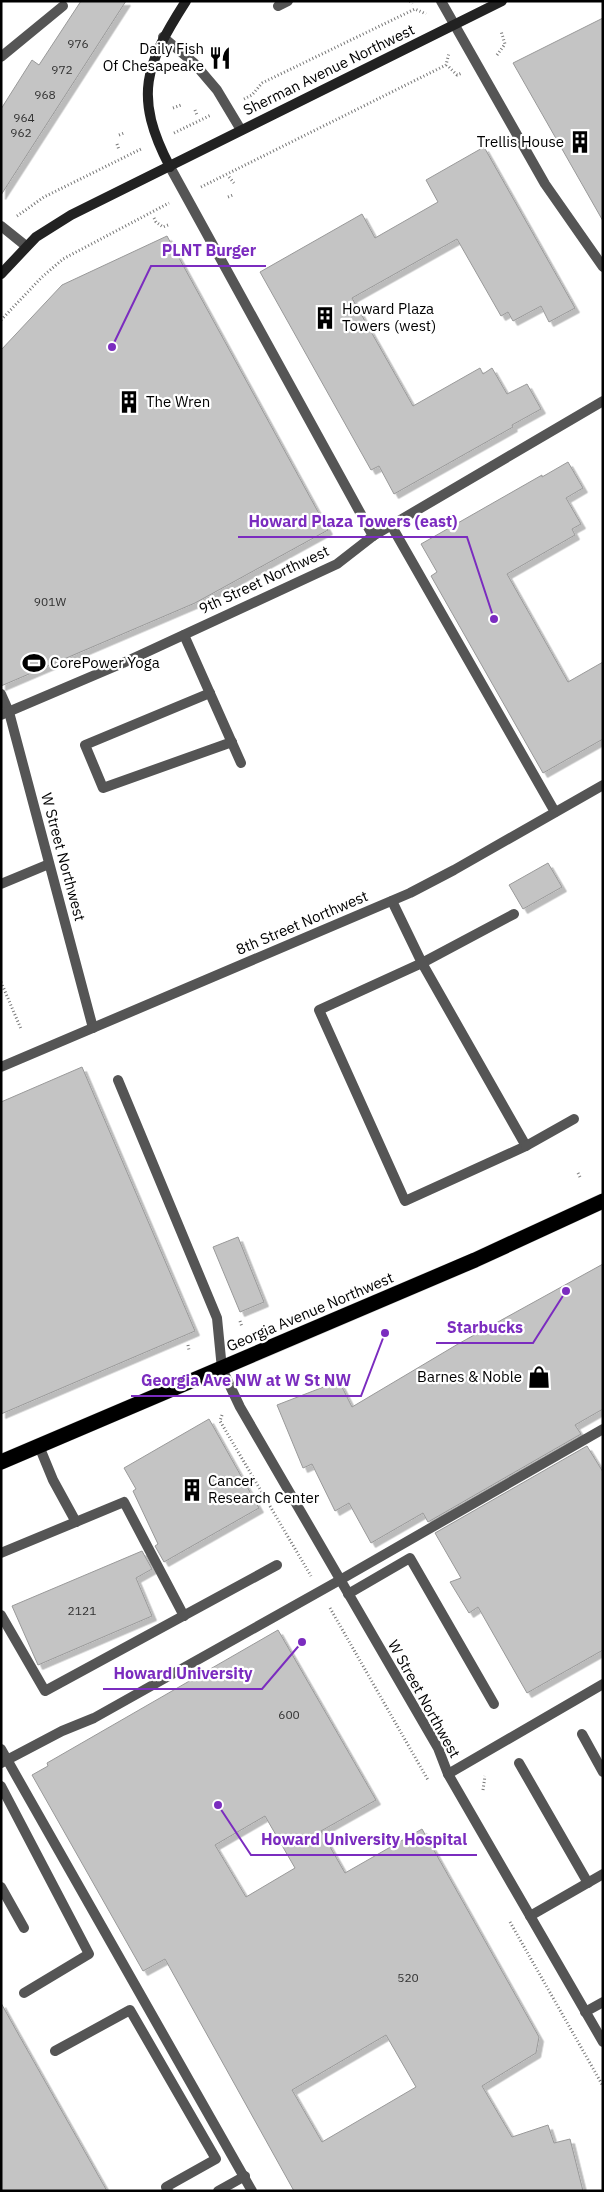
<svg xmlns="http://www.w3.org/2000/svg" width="604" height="2192" font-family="'IBM Plex Sans',sans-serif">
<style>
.building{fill:#c4c4c4;stroke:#999;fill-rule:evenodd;filter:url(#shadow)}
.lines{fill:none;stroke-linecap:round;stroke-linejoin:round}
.highway-casing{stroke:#dbdbdb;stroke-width:16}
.path{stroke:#777;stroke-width:3;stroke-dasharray:1 2.5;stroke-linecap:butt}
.lane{stroke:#555;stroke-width:10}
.street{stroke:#555;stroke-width:10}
.secondary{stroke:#222;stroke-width:10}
.highway{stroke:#000;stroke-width:15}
.labels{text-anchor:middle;stroke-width:4.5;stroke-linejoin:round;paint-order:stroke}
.number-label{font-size:12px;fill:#313131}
.poi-label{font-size:15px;fill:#000;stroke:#fff;text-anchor:start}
.street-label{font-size:15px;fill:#000;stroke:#fff}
.leader{fill:none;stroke:#7b2cbf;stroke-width:2}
.callout-dot{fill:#7b2cbf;stroke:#fff;stroke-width:2}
.callout-label{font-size:16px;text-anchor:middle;font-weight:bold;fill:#7b2cbf;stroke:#fff;stroke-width:4.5;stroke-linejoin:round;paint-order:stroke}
</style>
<defs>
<filter id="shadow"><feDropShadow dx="4.5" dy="4.5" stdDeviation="0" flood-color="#0004"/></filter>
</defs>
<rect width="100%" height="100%" fill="#fff"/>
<g class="building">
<path d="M81,1H126L1,195V109L32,60L39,65Z"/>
<path d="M603,18V221L513,63Z"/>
<path d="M484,147L575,308L549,322L541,306L513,321L508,312L501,316L457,239L352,298L413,406L480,368L483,374L492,368L507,394L527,384L541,409L512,425L513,427L394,494L379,466L371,470L260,272L362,214L375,238L438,202L426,180Z"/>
<path d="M167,236L328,530L195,603L1,686V350L62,285Z"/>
<path d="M568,462L583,488L566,498L581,524L572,529L575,535L507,574L568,682L603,662V739L543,773L431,576L437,572L421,544L542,475V477Z"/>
<path d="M548,863L562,887L523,909L509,885Z"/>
<path d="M82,1067L195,1331L1,1414V1102Z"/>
<path d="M238,1237L264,1302L240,1312L213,1247Z"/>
<path d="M603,1264V1409L575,1425L581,1434L428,1522L423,1513L371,1543L349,1503L335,1511L312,1464L303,1468L277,1405L339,1381L352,1407L458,1344Z"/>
<path d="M209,1419L259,1508L164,1562L155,1546L158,1544L133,1491L136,1489L124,1468Z"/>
<path d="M587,1446L603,1472V1650L527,1693L478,1607L469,1613L450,1582L461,1578L435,1533Z"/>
<path d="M142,1551L152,1569L136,1578L152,1616L38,1665L12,1606Z"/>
<path d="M278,1630L376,1800L321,1831L345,1873L422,1829L539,2037L536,2053L482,2086L512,2137L548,2125L554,2143L570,2139L583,2191H294L165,1959L143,1971L32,1775L48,1766L47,1763ZM265,1816L295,1868L246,1897L215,1845ZM386,2035L416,2087L322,2142L292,2090Z"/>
<path d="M1,2003L16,2030L107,2191H1Z"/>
</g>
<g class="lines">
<defs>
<path id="highway" d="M1,1462L475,1260L603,1201"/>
</defs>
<use href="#highway" class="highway-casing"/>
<g class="path">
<path d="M410,1L412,4"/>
<path d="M497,55L505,44L501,31"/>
<path d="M449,67L457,75L462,73"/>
<path d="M244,99L252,95L262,83L415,9L426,14"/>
<path d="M173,108L181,105"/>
<path d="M195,110L197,115"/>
<path d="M174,133L211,115"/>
<path d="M119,135L124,133"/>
<path d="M117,144L119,150"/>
<path d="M229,177L234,183"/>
<path d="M201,187L446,65L449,53"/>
<path d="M228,197L233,195"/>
<path d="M17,216L44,197L141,149"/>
<path d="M154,218L156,222L163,227L168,225"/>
<path d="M1,320L42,277L63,259L169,203"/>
<path d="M1,982L21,1029"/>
<path d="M578,1173L580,1177"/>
<path d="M240,1321L242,1327"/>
<path d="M188,1345L189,1350"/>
<path d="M222,1415L220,1421L311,1576"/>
<path d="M330,1608L428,1780"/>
<path d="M483,1790L485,1776"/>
<path d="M510,1922L603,2086"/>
</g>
<g class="lane">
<path d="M278,6L288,1"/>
<path d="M163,37L194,63L217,90L241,130"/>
<path d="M1,57L63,6"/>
<path d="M170,167L373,536"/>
<path d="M1,226L26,246"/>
<path d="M391,525L555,812"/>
<path d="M184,635L241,763"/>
<path d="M210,693L85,745L103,788L232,742"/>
<path d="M1,884L49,864"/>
<path d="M392,901L422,963L514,914"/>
<path d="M422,963L526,1146L405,1201L319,1010Z"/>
<path d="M118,1080L217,1318L222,1369"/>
<path d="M526,1146L574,1119"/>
<path d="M39,1446L53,1480L76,1522"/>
<path d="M1,1553L124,1502L184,1616"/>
<path d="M348,1594L410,1558L494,1704"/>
<path d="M1,1615L45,1691L277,1565"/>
<path d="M582,1734L603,1772"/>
<path d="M1,1749L252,2191"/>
<path d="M1,1763L62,1731L94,1718L340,1580L603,1429"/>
<path d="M519,1763L588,1883"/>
<path d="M1,1786L89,1954L24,1993"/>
<path d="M1,1887L24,1928"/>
<path d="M530,1916L603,1874"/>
<path d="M585,2012L603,2002"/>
<path d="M55,2051L130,2010L216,2159L166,2187L168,2191"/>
<path d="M218,2191L245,2176"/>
</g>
<g class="street">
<path d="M441,1L545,184L603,267"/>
<path d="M1,694L9,712L93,1028"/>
<path d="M1,715L123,663L337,564L373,536L603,401"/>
<path d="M1,1067L410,893L454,870L603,785"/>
<path d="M222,1369L240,1407L438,1748L448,1774L603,2042"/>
<path d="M448,1774L603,1684"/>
</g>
<g class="secondary">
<path d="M170,167C133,96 145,65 186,1"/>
<path d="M1,274L36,237L71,215L502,1"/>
</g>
<use href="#highway" class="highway"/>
</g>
<defs>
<symbol id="restaurant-bare" viewBox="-9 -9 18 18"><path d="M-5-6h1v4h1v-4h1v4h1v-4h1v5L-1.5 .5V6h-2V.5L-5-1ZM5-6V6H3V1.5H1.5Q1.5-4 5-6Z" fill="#000" stroke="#fff" stroke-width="2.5" paint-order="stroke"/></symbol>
<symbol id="building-bare" viewBox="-9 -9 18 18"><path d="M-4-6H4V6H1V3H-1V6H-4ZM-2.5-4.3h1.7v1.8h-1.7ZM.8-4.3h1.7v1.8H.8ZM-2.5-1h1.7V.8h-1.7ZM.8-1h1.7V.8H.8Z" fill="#000" stroke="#fff" stroke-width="2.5" paint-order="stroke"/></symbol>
<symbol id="stadium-bare" viewBox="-9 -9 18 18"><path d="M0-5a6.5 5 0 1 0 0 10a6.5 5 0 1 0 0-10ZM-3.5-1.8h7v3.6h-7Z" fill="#000" stroke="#fff" stroke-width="2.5" paint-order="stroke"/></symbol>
<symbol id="shop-bare" viewBox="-9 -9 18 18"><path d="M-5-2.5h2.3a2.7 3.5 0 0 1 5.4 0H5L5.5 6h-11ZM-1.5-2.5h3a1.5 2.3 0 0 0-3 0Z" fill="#000" stroke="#fff" stroke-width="2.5" paint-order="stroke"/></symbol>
</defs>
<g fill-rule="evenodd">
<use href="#restaurant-bare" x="204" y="42" width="32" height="32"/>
<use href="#building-bare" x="564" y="126" width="32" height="32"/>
<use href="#building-bare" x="309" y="302" width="32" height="32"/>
<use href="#building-bare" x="113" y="386" width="32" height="32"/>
<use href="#stadium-bare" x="18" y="647" width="32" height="32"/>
<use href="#shop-bare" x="523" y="1361" width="32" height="32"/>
<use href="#building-bare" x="176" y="1474" width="32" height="32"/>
</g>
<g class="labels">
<g class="number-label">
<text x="78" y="48">976</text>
<text x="62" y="74">972</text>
<text x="45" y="99">968</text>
<text x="24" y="122">964</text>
<text x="21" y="137">962</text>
<text x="50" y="606">901W</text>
<text x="82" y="1615">2121</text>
<text x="289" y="1719">600</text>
<text x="408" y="1982">520</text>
</g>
<g class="poi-label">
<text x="204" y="54" text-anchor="end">Daily Fish<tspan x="204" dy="17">Of Chesapeake</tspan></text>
<text x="564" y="147" text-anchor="end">Trellis House</text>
<text x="342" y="314">Howard Plaza<tspan x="342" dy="17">Towers (west)</tspan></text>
<text x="146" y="407">The Wren</text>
<text x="50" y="668">CorePower Yoga</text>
<text x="522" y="1382" text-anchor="end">Barnes &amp; Noble</text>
<text x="208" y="1486">Cancer<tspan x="208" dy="17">Research Center</tspan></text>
</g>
<g class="street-label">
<text transform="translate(329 70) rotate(-26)" y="5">Sherman Avenue Northwest</text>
<text transform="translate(264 580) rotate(-25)" y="5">9th Street Northwest</text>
<text transform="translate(63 857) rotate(75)" y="5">W Street Northwest</text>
<text transform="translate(302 923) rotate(-23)" y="5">8th Street Northwest</text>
<text transform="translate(310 1312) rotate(-23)" y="5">Georgia Avenue Northwest</text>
<text transform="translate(424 1699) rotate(61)" y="5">W Street Northwest</text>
</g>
</g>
<path class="leader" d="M112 347L151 266H266M494 619L467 537H238M566 1291L533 1343H436M385 1333L361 1396H131M302 1642L262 1689H103M218 1805L251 1855H477"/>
<g class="callout-dot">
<circle cx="112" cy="347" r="5"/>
<circle cx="494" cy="619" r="5"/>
<circle cx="566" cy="1291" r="5"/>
<circle cx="385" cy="1333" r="5"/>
<circle cx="302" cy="1642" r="5"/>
<circle cx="218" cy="1805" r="5"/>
</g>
<g class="callout-label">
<text x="209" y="256">PLNT Burger</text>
<text x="353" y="527">Howard Plaza Towers (east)</text>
<text x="485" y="1333">Starbucks</text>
<text x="246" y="1386">Georgia Ave NW at W St NW</text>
<text x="183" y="1679">Howard University</text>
<text x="364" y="1845">Howard University Hospital</text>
</g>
<rect width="604" height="2192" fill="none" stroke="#000000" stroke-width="5"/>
</svg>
